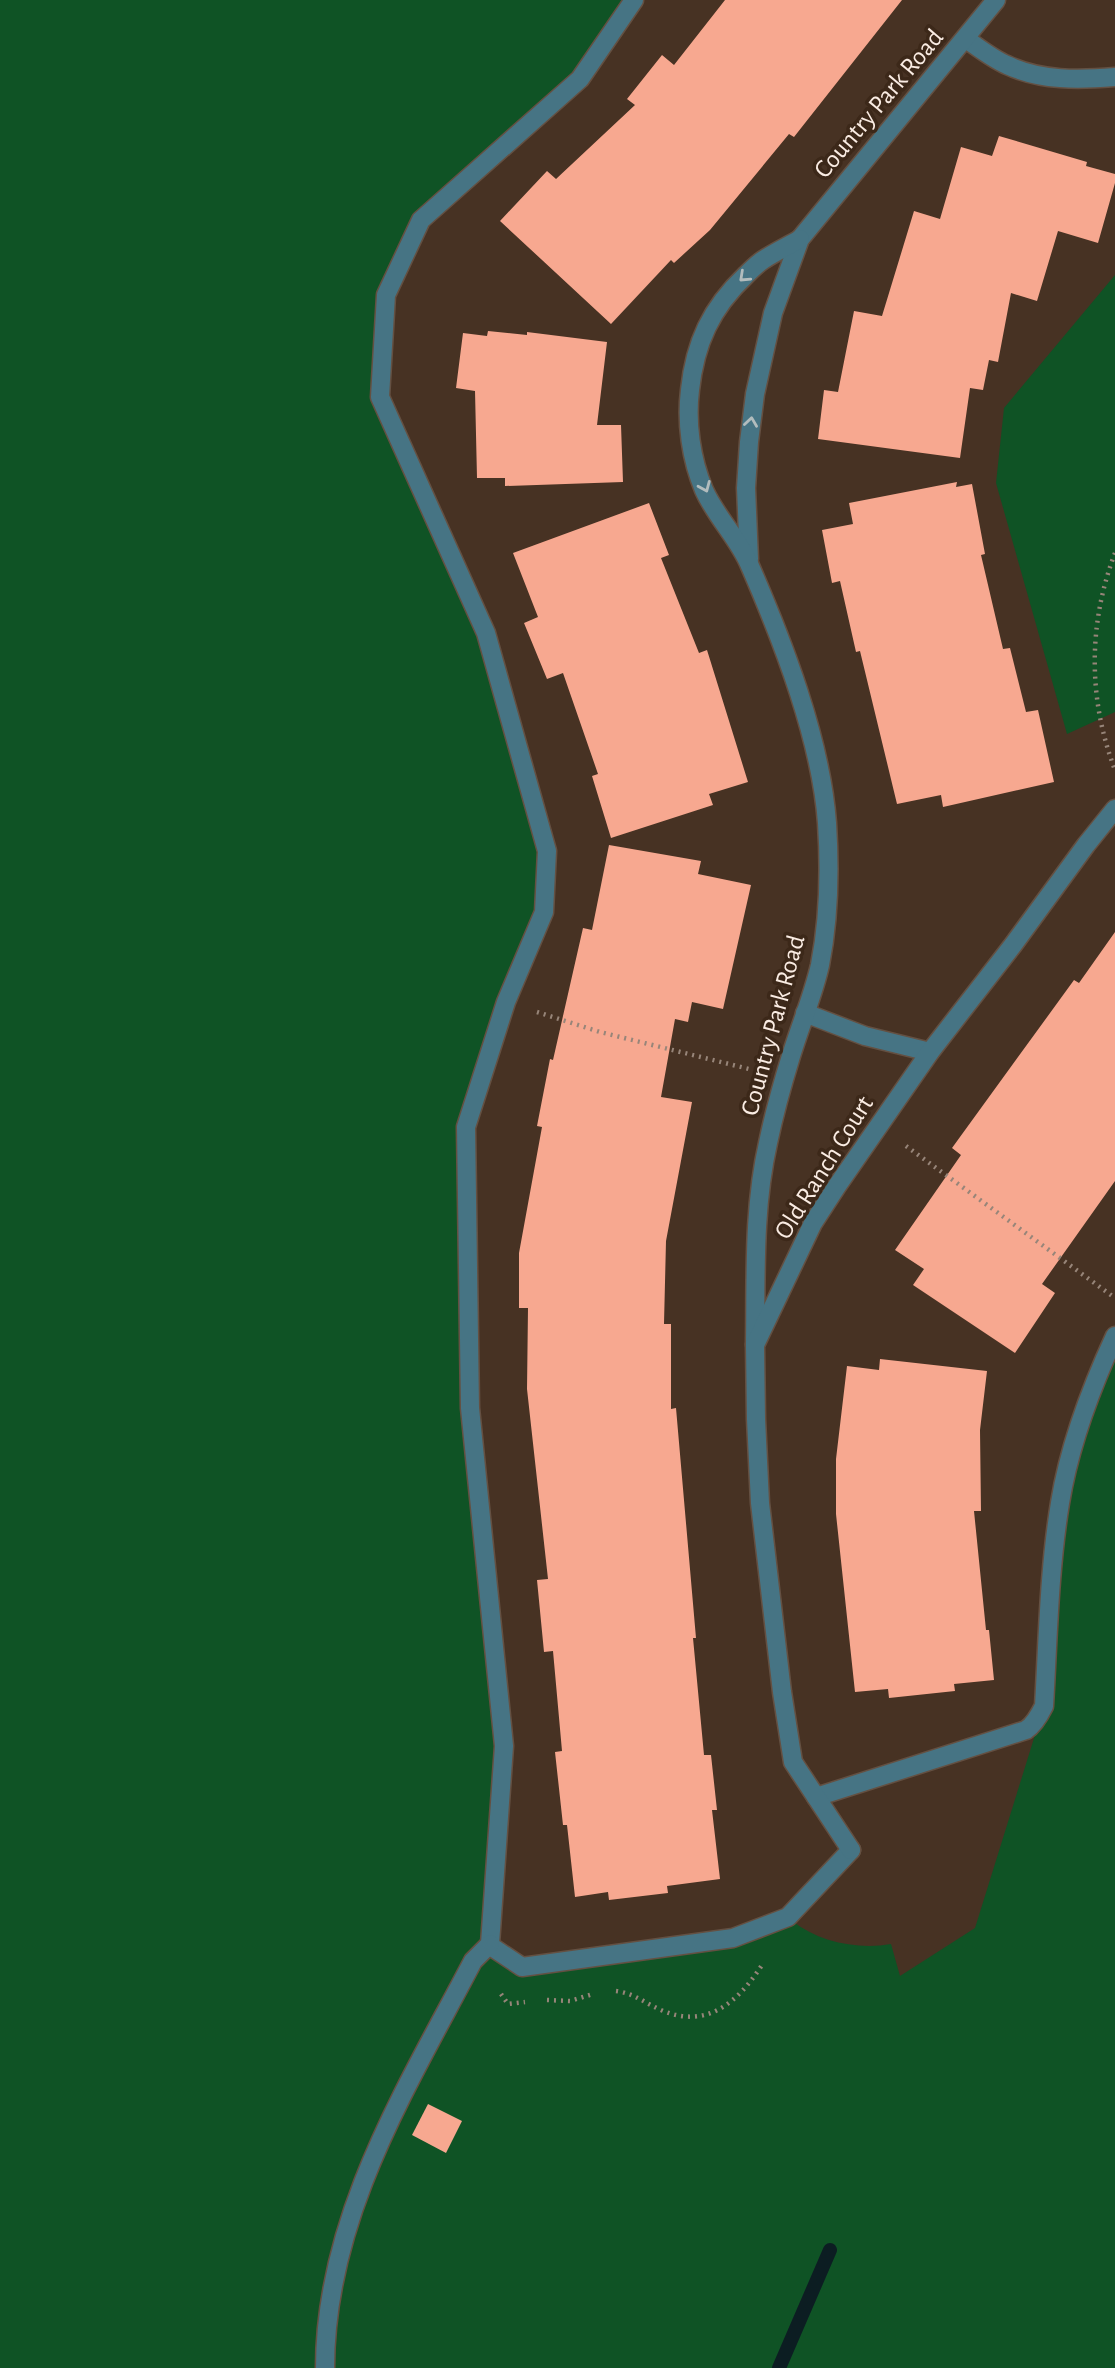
<svg xmlns="http://www.w3.org/2000/svg" width="1115" height="2368" font-family="'Alegreya Sans',sans-serif">
<style>
.green{fill:#0f5325}
.lines{fill:none;stroke-linecap:round;stroke-linejoin:round}
.stream{stroke:#0c1d22;stroke-width:14}
.building{fill:#f7a890}
.service-casing{stroke:#645042;stroke-width:21}
.minor-casing{stroke:#645042;stroke-width:21}
.path{stroke:#978579;stroke-width:4.5;stroke-dasharray:2 5;stroke-linecap:butt}
.service{stroke:#467484;stroke-width:18}
.minor{stroke:#467484;stroke-width:18}
.oneway{stroke:#b2bcbd}
.labels{text-anchor:middle;stroke-width:7;stroke-linejoin:round;paint-order:stroke}
.street-label{font-size:26px;fill:#faece3;stroke:#3c2819}
</style>
<rect width="100%" height="100%" fill="#473223"/>
<g class="green">
<path d="M0,0H634L580,79L421,220L388,290L380,397L486,633L547,851L544,912L466,1127L470,1408L504,1746L490,1944L517,1965L792,1921C819,1942 858,1950 891,1944L900,1976L975,1928L1044,1706L1060,1500L1115,1336V2368H0Z"/>
<path d="M1115,275V712L1067,734L996,483L1004,408Z"/>
</g>
<g class="lines">
<path class="stream" d="M779,2368L830,2250"/>
</g>
<g class="building">
<path d="M725,0H902L794,137L789,134L710,230L674,263L671,260L611,324L500,221L547,171L556,179L635,105L627,99L662,55L674,65Z"/>
<path d="M999,136L1087,162L1086,166L1115,174V183L1098,243L1058,231L1037,301L1011,293L998,362L989,360L983,390L970,388L960,458L818,439L824,390L838,392L854,311L882,316L914,211L940,219L961,147L992,156Z"/>
<path d="M488,331L527,335V332L607,342L597,425H621L623,482L505,486V478H477L475,391L456,388L463,333L487,336Z"/>
<path d="M957,482L956,487L972,484L985,554L981,555L1003,649L1010,648L1026,712L1038,710L1054,782L943,807L941,795L897,804L860,651L856,652L840,581L832,583L822,530L853,524L849,503Z"/>
<path d="M649,503L669,555L661,558L699,653L707,650L748,782L709,794L713,805L611,838L592,776L598,774L563,673L547,679L524,623L538,617L513,553Z"/>
<path d="M609,845L701,861L698,874L751,885L723,1009L692,1002L688,1022L675,1019L661,1097L692,1102L666,1241L664,1324H671V1409L676,1408L696,1638H693L704,1755H711L717,1810H712L720,1879L667,1886L668,1893L609,1900L608,1892L575,1897L567,1825H563L555,1752L562,1751L553,1651L544,1652L537,1580L548,1579L527,1389L528,1308H519V1253L542,1127L537,1126L550,1059L553,1060L583,928L592,930Z"/>
<path d="M1115,932V1181L1042,1284L1055,1293L1015,1353L913,1285L924,1269L895,1250L961,1155L952,1148L1074,980L1079,983Z"/>
<path d="M880,1359L987,1371L980,1430L981,1511H974L986,1630H989L994,1680L954,1684L955,1691L889,1698L888,1689L855,1692L836,1514V1459L847,1366L879,1370Z"/>
<path d="M428,2104L462,2121L446,2153L412,2135Z"/>
</g>
<g class="lines">
<defs>
<g id="service">
<path d="M634,0L580,79L421,220L386,295L380,397L486,633L547,851L544,912L506,1002L466,1127L470,1408L504,1746L490,1944L492,1947L522,1967L733,1938L788,1917L851,1850"/>
<path d="M816,1797L1026,1730C1034,1725 1040,1714 1044,1706C1048,1638 1049,1570 1060,1503C1069,1447 1091,1388 1115,1336"/>
<path d="M325,2368C325,2218 406,2089 473,1961L490,1944"/>
</g>
<g id="minor">
<path d="M966,39C979,48 993,59 1007,65C1041,81 1079,80 1115,77"/>
<path d="M749,559L746,488L749,442L755,394L773,313L800,239L996,0"/>
<path d="M805,1013L865,1036L930,1052"/>
<path d="M755,1345C756,1278 753,1209 768,1143C774,1114 782,1085 791,1056C800,1026 813,996 820,965C829,919 830,870 827,823C821,740 783,642 750,566C739,539 716,517 704,490C691,459 686,423 690,390C695,343 711,308 746,275C751,270 757,264 763,260C775,252 788,246 800,239"/>
<path d="M851,1850L793,1762L782,1692L760,1503L756,1419L755,1345L813,1223L837,1186L930,1052L1013,945L1086,845L1115,809"/>
</g>
</defs>
<use href="#service" class="service-casing"/>
<use href="#minor" class="minor-casing"/>
<g class="path">
<path d="M1115,553C1088,624 1088,699 1115,770"/>
<path d="M537,1012L600,1032L749,1069"/>
<path d="M906,1146L1115,1298"/>
<path d="M616,1991C633,1993 645,2003 661,2010C707,2030 738,2002 762,1965"/>
<path d="M501,1994L508,2004L525,2002"/>
<path d="M547,2000L570,2001L593,1994"/>
</g>
<use href="#service" class="service"/>
<use href="#minor" class="minor"/>
</g>
<defs><path id="oneway-chevron" d="M-2-3.5L2.5 0L-2 3.5" fill="none" stroke-width="1.6" stroke-linecap="round" stroke-linejoin="round" transform="scale(1.75)"/></defs>
<g class="oneway">
<use href="#oneway-chevron" transform="translate(744 277) rotate(137)"/>
<use href="#oneway-chevron" transform="translate(751 422) rotate(-82)"/>
<use href="#oneway-chevron" transform="translate(705 487) rotate(67)"/>
</g>
<g class="labels">
<g class="street-label">
<text transform="translate(878 103) rotate(-50)" y="9">Country Park Road</text>
<text transform="translate(772 1025) rotate(-75)" y="9">Country Park Road</text>
<text transform="translate(823 1167) rotate(-58)" y="9">Old Ranch Court</text>
</g>
</g>
</svg>
